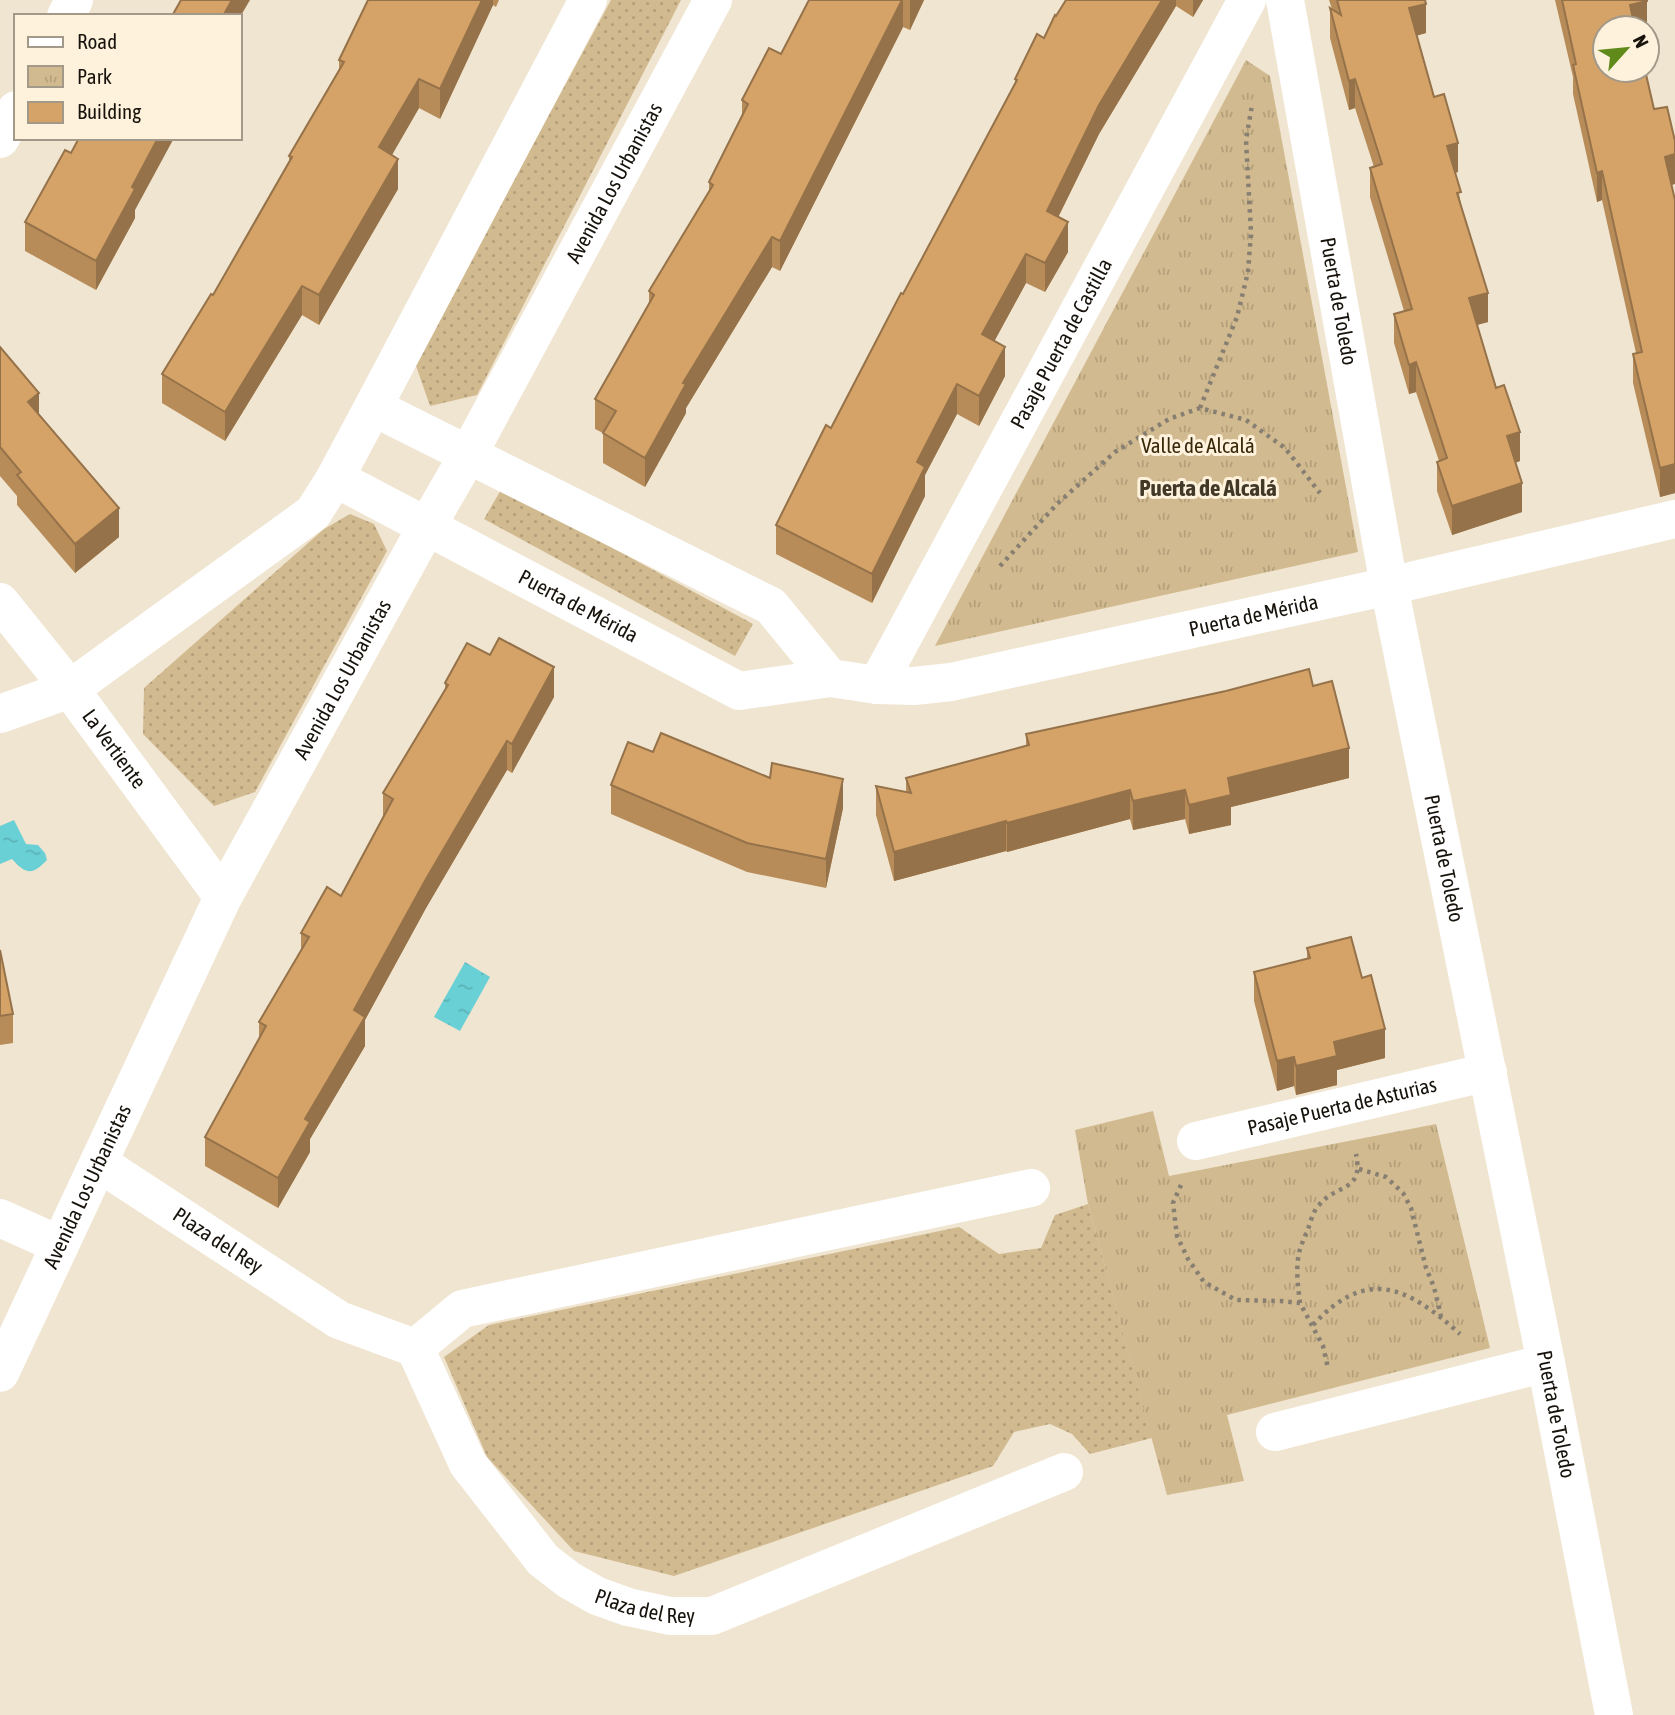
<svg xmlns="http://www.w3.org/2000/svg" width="1675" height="1715" font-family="'Asap Condensed',sans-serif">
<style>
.grass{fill:url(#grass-dots)}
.park{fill:url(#park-tufts)}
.water{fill:url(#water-ripples)}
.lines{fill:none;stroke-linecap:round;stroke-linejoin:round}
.path{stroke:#877f71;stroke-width:4.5;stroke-dasharray:3.5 5;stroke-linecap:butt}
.minor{stroke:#fff;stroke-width:38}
.wall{fill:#b78c59}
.shaded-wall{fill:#957249}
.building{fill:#d5a368;stroke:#957249;stroke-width:2}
.labels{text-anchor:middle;stroke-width:6;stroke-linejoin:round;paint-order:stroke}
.street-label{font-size:21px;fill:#17130c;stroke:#fef2dd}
.park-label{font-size:21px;fill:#372809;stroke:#fef2dd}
.neighbourhood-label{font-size:23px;font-weight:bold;fill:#413827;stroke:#fef2dd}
</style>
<defs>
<pattern id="grass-dots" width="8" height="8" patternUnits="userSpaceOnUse" patternTransform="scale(1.75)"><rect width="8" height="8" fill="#d2ba90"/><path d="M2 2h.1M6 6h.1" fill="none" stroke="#b49f7b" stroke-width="1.8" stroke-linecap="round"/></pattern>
<pattern id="park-tufts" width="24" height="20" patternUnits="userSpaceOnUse" patternTransform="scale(1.75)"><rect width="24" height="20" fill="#d2ba90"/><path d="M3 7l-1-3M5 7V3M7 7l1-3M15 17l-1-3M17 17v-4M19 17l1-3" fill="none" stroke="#b49f7b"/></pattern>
<pattern id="water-ripples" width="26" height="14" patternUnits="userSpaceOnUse" patternTransform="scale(1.75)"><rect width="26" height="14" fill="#69d0d5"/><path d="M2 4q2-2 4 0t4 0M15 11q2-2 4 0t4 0" fill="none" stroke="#5ab2b6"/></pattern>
</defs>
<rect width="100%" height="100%" fill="#f0e5d0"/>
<g class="grass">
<path d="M611,0H681L477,395L430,406L415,363Z"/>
<path d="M502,488L753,624L735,656L484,519Z"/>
<path d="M350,514L374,524L387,551L255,792L214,806L143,734L144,688L324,529Z"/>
<path d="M1088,1204L1152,1438L1090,1454L1072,1434L1050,1424L1014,1432L993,1466L674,1576L574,1551L487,1457L444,1357L489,1325L959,1227L999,1254L1041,1248L1055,1215Z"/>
</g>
<g class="park">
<path d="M1246,60L1270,76L1358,552L935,646Z"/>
<path d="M1153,1111L1169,1176L1436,1124L1490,1348L1227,1415L1244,1481L1167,1495L1088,1204L1075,1130Z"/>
</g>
<g class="water">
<path d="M14,820L26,844L38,845L45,853L47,860C33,875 26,875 12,859L0,864V826Z"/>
<path d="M465,962L490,977L460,1031L434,1017Z"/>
</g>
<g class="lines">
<g class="path">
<path d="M1200,408L1237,317L1248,272L1251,233L1246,140L1252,105"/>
<path d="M1000,566L1057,504L1115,452L1169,419L1200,408L1246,420L1285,448L1320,493"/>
<path d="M1359,1169L1386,1177L1403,1193L1411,1208L1426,1268L1434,1287L1441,1316"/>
<path d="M1181,1185L1173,1203L1177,1236L1188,1259L1204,1282L1236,1300L1280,1301L1300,1303L1323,1346L1328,1368"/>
<path d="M1300,1303C1298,1286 1295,1267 1300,1249C1302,1243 1305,1236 1308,1229C1311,1221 1313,1211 1319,1205C1337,1183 1364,1193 1356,1154"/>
<path d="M1313,1325C1367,1266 1408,1287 1460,1334"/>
</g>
<g class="minor">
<path id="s1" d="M1285,0L1389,586L1546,1363L1614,1715"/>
<path d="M66,16L74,0"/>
<path d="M0,139L16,110"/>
<path d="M373,407L771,606L830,678"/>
<path id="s2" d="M335,478L739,691L830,678L877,685L914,686L951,682L1389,586L1675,519"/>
<path id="s3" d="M0,602L70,689L223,897"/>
<path id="s4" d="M877,685L1247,0"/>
<path d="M0,714L70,689L313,513L335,478L373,407L588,0"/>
<path id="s5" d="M1196,1141L1488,1072"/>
<path id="s6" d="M99,1163L339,1320L415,1348L462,1309L1031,1188"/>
<path d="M0,1218L60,1245"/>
<path id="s7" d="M415,1348L468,1464L543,1560L569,1580L597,1596L628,1607L670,1616H712L1064,1472"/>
<path id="s8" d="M0,1373L223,897L427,526L468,455L713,0"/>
<path d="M1275,1432L1546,1363"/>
</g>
</g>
<g class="wall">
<path d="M368,0H499L496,7L493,5L440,119L419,108L392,155L398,189L319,325L302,315L225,441L162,403V374L213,295L289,162V156L339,69V60Z"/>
<path d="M809,0H924L910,30L903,27L780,271L772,267L686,408V413L645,487L603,463V433L595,429V399L649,305V291L709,191V182L742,117V100L781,54Z"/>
<path d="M1066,0H1203L1193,17L1176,6L1099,134L1058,217L1068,252L1045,292L1026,283L994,341L1005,376L979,426L957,414L925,475V496L872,603L776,554V525L831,428L1015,85V79L1044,38Z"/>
<path d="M1329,0H1425L1426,33L1417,35L1434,97L1458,172L1455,173L1461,204L1488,322L1477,325L1520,461L1515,463L1522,512L1452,535L1437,491V462L1439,461L1416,392L1409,394L1394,343V314L1404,311L1370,197V168L1374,167L1355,108L1349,110L1330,38V8L1332,9Z"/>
<path d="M1555,0H1647V28H1605L1654,109L1675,184L1671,185L1675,200V493L1660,497L1633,383V354L1636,353L1602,200L1597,202L1573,94V77Z"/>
<path d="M135,210V218L96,290L25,251V222Z"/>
<path d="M0,347L39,414L119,537L75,573L17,505V496L0,476Z"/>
<path d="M445,683L554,697L512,773L507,770L426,908L365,1020V1046L310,1139V1152L278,1208L205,1166V1137L259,1039V1022L301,950V933L341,896L383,818V793L445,689Z"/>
<path d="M1313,686L1349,778L1231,807V825L1189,834L1185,819L1133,830L1130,819L1007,852L1006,851L894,881L876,815V786L906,792V778L1026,746V734Z"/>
<path d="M611,785L843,808L826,888L747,872L611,814Z"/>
<path d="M1307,948L1362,978L1385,1058L1337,1070V1085L1296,1095L1294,1086L1277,1091L1254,1001V972L1307,959Z"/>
<path d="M0,950L13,1014V1043L0,1045Z"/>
</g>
<g class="shaded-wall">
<path d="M232,0H250L240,17L223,16Z"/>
<path d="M482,0H493V5L440,119V89Z"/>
<path d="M902,0H903V27L780,271V241Z"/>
<path d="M910,0H924L910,30Z"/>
<path d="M1162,0H1176V6L1099,134L1047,240V211L1099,105Z"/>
<path d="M1193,0H1203L1193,17Z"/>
<path d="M1647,1V28H1630V5Z"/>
<path d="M1426,4V33L1409,38V8Z"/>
<path d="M419,79V108L379,177V147Z"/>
<path d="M1355,79V108L1349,110V81Z"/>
<path d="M158,138H174L135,210V218L96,290V261L132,187Z"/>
<path d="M1458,143V172L1447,175V146Z"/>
<path d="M1675,154V184L1665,186V157Z"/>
<path d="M398,159V189L319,325V295Z"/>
<path d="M1602,171V200L1597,202V173Z"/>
<path d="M1068,222V252L1045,292V263Z"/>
<path d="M772,237V267L686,408V413L645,487V458L683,383Z"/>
<path d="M1026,254V283L982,364V334Z"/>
<path d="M302,286V315L225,441V412Z"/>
<path d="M1488,293V322L1469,327V298Z"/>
<path d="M1005,347V376L979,426V396Z"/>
<path d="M1416,362V392L1409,394V365Z"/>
<path d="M957,384V414L925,475V496L872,603V574L917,462Z"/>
<path d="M39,393V422L28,402Z"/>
<path d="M1520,432V461L1507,466V436Z"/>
<path d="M1675,464V493L1660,497V468Z"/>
<path d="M1522,483V512L1452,535V506Z"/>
<path d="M119,508V537L75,573V544Z"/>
<path d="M554,667V697L512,773V744Z"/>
<path d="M507,741V770L426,908L365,1020V1046L310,1139V1152L278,1208V1178L354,1010L426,879Z"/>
<path d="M1349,748V778L1231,807V825L1189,834V805L1228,778Z"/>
<path d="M843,779V808L826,888V859Z"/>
<path d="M1130,790V819L1007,852V823Z"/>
<path d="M1185,790V819L1133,830V801Z"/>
<path d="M1006,821V851L894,881V852Z"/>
<path d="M1385,1029V1058L1337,1070V1085L1296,1095V1066L1334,1042Z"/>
<path d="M1294,1057V1086L1277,1091V1061Z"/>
</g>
<g class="building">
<path d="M181,0H232L223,16H172Z"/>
<path d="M368,0H482L440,89L419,79L379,147L398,159L319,295L302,286L225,412L162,374L211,294L213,295L292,157L289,156L344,62L339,60Z"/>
<path d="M809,0H902L780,241L772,237L683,383L686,384L645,458L603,433L616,411L595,399L654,295L649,291L713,185L709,182L748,104L742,100L769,48L781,54Z"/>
<path d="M1066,0H1162L1099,105L1047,211L1068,222L1045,263L1026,254L982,334L1005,347L979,396L957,384L917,462L925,467L872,574L776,525L826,425L831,428L901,293L903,294L1017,80L1015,79L1037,34L1044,38L1055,15L1056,16Z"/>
<path d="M1337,0H1425L1426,4L1409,8L1434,97L1444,94L1458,143L1447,146L1461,192L1457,193L1488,293L1469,298L1496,388L1504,385L1520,432L1507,436L1522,483L1452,506L1437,462L1447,458L1416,362L1409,365L1394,314L1412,309L1370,168L1382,164L1355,79L1349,81L1330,8L1341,15Z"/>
<path d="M1562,0H1647V1L1630,5L1635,28H1605V70H1645L1654,109L1667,107L1675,141V154L1665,157L1675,200V464L1660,468L1633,354L1642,352L1602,171L1597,173L1573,65L1576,64Z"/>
<path d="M79,138H158L132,187L135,189L96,261L25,222L65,150L71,153Z"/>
<path d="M0,347L39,393L28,402L119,508L75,544L17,475L21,472L0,447Z"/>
<path d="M499,638L554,667L512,744L507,741L426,879L354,1010L365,1017L305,1119L310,1122L278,1178L205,1137L266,1026L259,1022L309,937L301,933L327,887L341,896L393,799L383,793L448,685L445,683L467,643L490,655Z"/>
<path d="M1309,669L1313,686L1332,681L1349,748L1228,778L1231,795L1189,805L1185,790L1133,801L1130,790L1007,823L1006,821L894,852L876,786L911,793L906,778L1029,745L1026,734L1226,691Z"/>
<path d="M661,733L770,778L772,763L843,779L826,859L747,843L611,785L628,742L653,752Z"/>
<path d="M1351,937L1362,978L1371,975L1385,1029L1334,1042L1337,1056L1296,1066L1294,1057L1277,1061L1254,972L1310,958L1307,948Z"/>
<path d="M0,950L13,1014L0,1016Z"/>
</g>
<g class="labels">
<g class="street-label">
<text dy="7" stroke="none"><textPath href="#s8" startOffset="1340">Avenida Los Urbanistas</textPath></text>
<text dy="7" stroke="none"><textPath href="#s1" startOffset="306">Puerta de Toledo</textPath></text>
<text dy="7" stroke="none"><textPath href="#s4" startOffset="388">Pasaje Puerta de Castilla</textPath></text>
<text dy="7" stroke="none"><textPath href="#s2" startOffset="275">Puerta de Mérida</textPath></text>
<text dy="7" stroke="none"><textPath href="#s2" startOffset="980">Puerta de Mérida</textPath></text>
<text dy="7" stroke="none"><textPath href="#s8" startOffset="774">Avenida Los Urbanistas</textPath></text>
<text dy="7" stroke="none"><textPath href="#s3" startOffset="186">La Vertiente</textPath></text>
<text dy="7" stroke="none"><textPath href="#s1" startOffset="873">Puerta de Toledo</textPath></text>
<text dy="7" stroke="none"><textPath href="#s5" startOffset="150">Pasaje Puerta de Asturias</textPath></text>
<text dy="7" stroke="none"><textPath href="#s8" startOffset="206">Avenida Los Urbanistas</textPath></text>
<text dy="7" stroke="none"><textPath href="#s6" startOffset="142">Plaza del Rey</textPath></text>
<text dy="7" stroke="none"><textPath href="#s1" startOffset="1440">Puerta de Toledo</textPath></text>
<text dy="7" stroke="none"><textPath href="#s7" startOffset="364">Plaza del Rey</textPath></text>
</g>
<g class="park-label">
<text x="1198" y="453">Valle de Alcalá</text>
</g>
<g class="neighbourhood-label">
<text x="1208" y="496">Puerta de Alcalá</text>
</g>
</g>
<rect x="14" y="14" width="228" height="126" fill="#fef2dd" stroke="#a29989" stroke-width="2"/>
<rect x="28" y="37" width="35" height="10" fill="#ffffff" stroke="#a29989" stroke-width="2"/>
<text x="77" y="49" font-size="21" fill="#17130c">Road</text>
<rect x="28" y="66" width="35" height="21" fill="url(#park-tufts)" stroke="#a29989" stroke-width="2"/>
<text x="77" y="84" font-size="21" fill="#17130c">Park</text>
<rect x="28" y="102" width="35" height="21" fill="#d5a368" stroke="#a29989" stroke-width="2"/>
<text x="77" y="119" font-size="21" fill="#17130c">Building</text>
<g transform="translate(1626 49) rotate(63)"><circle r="33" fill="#fef2dd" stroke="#a29989" stroke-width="2"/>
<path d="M0-5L12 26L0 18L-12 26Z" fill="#608a19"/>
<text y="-10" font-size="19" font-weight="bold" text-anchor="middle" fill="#17130c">N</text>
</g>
</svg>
